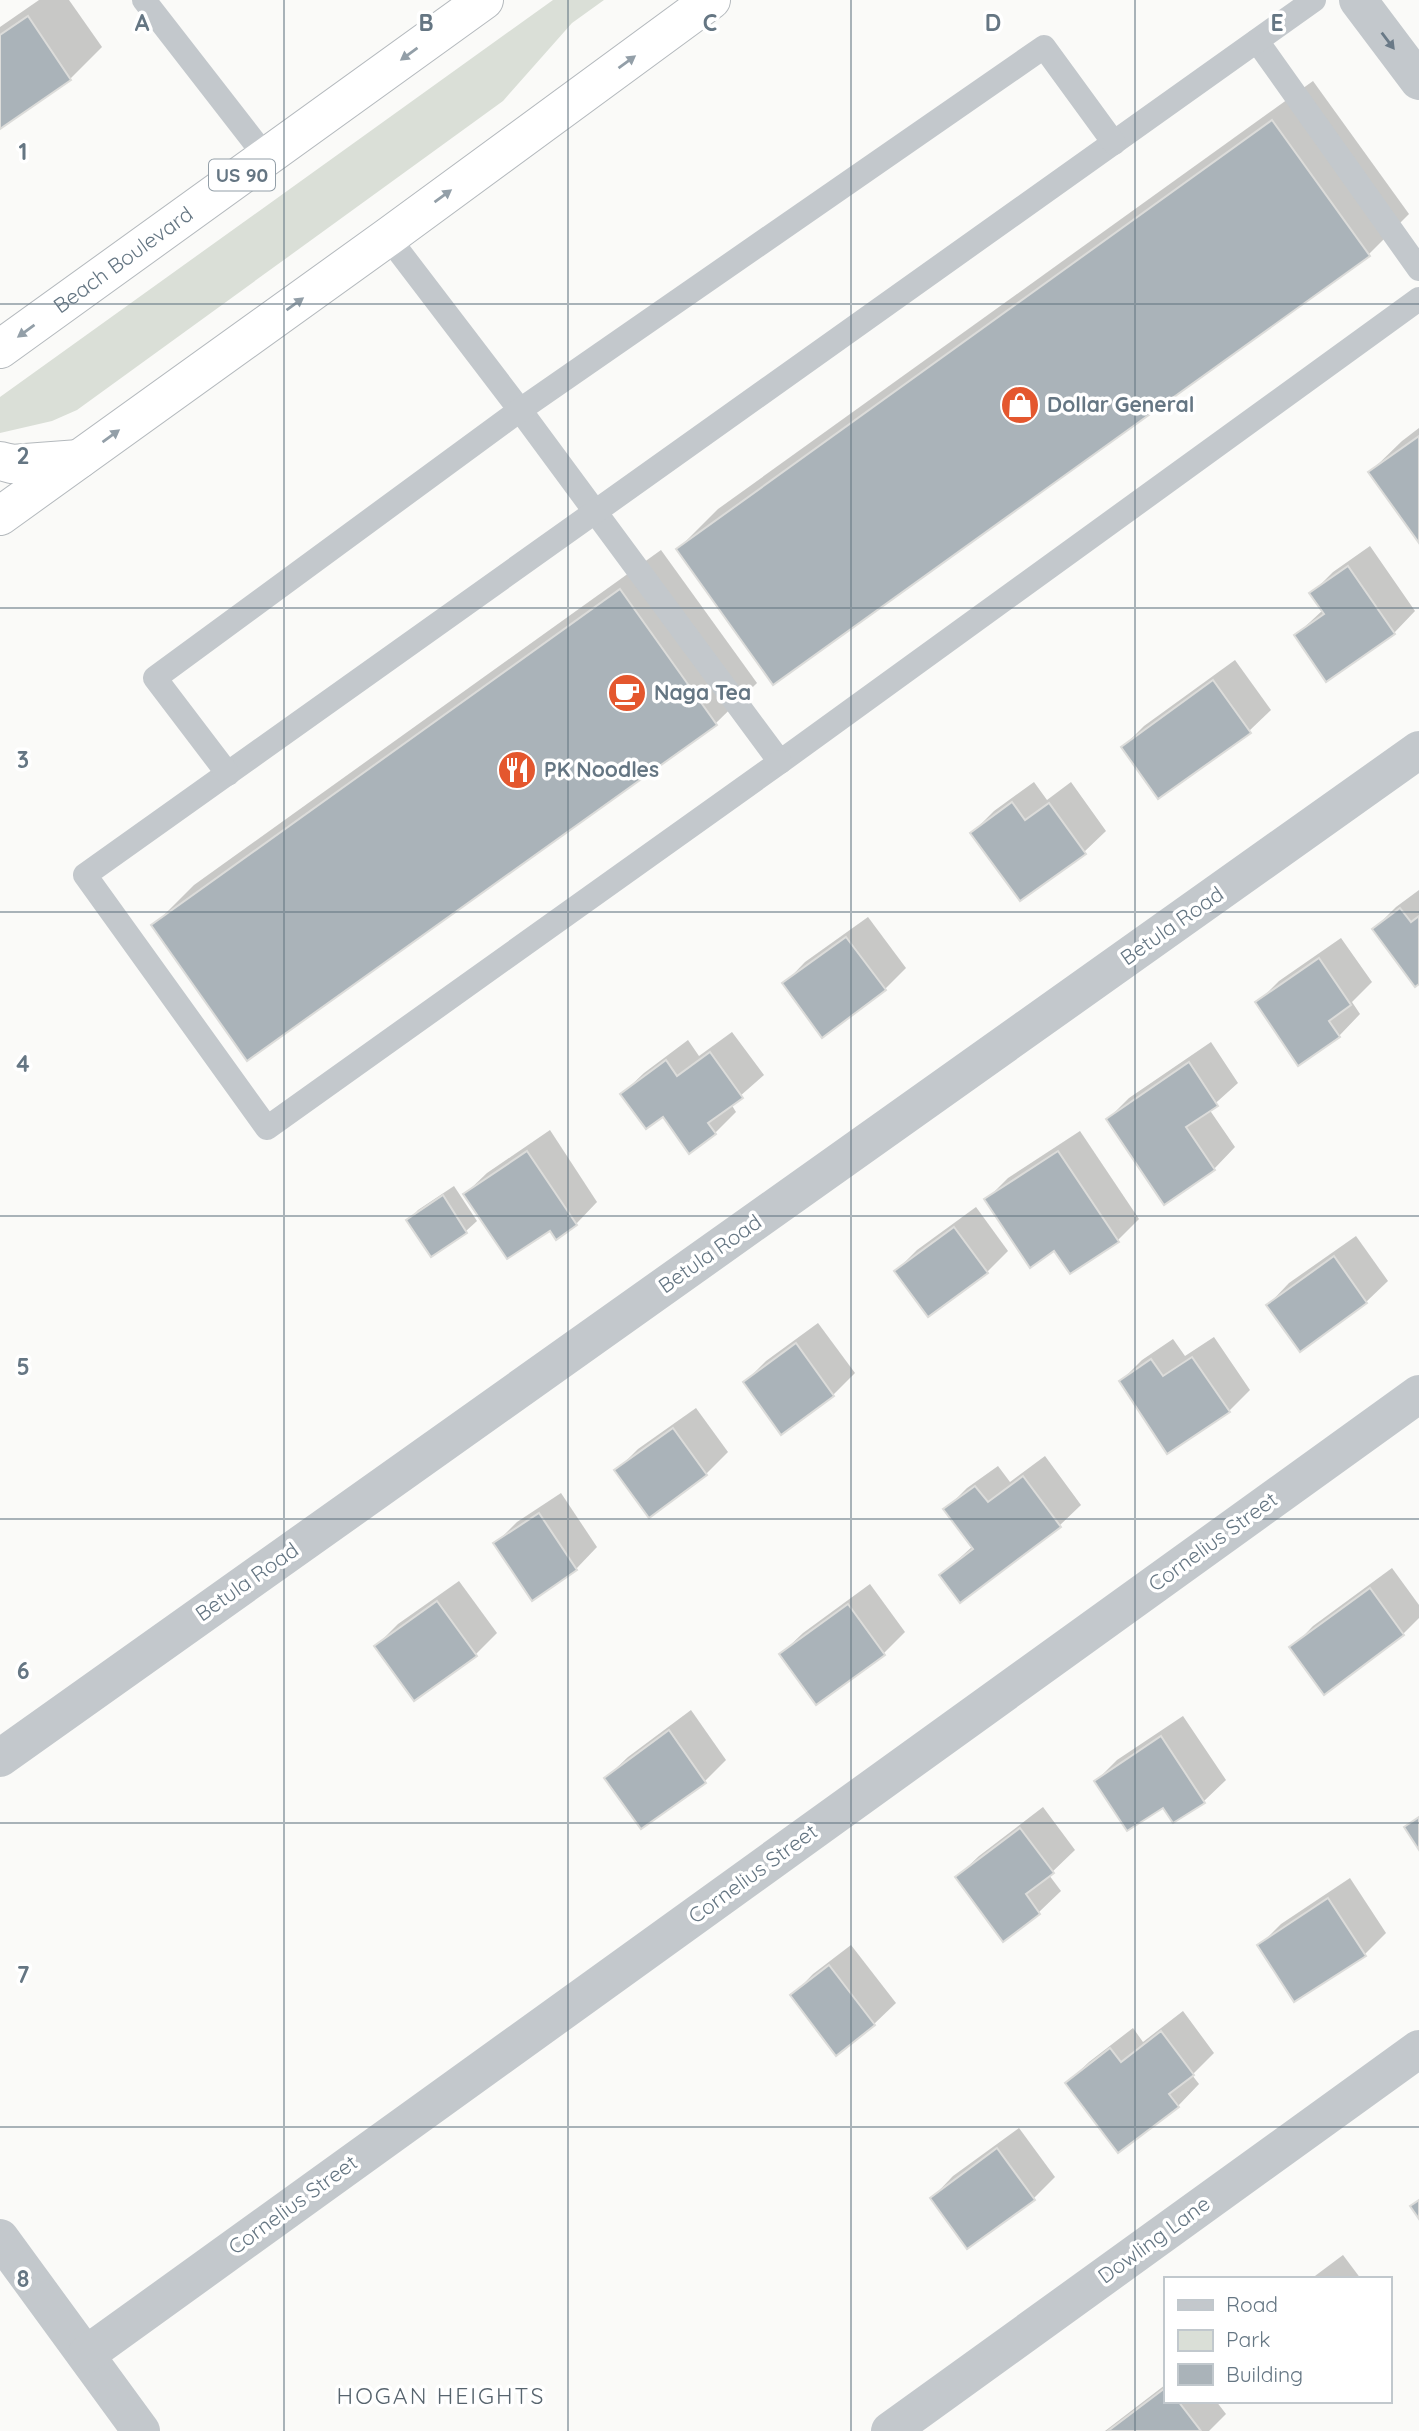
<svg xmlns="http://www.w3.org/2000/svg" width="1419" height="2431" font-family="Quicksand,sans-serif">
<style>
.green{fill:#dadfd7}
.shadow{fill:#0003}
.building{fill:#aab3b9;stroke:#dcdcda;stroke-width:2}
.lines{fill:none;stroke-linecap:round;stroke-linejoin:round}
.trunk-casing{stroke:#b4b9bd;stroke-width:40}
.service{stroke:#c3c8cc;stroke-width:24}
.minor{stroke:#c3c8cc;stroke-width:38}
.tertiary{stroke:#c3c8cc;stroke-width:38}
.trunk{stroke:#fff;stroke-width:38}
.oneway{fill:#6a7a87}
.oneway2{fill:#939fa8}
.grid{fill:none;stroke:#657683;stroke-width:2;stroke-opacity:0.55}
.labels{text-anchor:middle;stroke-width:7;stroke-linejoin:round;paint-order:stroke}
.shield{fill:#fff;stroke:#939fa8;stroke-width:2}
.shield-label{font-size:19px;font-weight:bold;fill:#657683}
.street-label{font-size:21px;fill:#657683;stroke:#fff}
.poi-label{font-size:21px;font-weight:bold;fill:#657683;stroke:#fff;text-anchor:start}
.neighbourhood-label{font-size:23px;letter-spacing:2px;fill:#57646e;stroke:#fff}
.grid-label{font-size:23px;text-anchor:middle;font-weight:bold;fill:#657683;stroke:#fff;stroke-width:7;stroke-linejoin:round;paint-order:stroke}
</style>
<rect width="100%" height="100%" fill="#fafaf8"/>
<path class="green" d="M553,0H604L572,23L503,101L77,410L52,421L0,433V397Z"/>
<g class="shadow">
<path d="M39,0H69L102,47L70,79L0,127V27Z"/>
<path d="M1313,81L1409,214L1369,254L773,682L678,549L718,509Z"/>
<path d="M1419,428V540L1370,472L1402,441Z"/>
<path d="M1370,546L1415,611L1394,633L1296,635L1323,610L1312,593L1333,572Z"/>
<path d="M661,550L757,683L716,723L248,1058L153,926L194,885Z"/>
<path d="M1235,660L1271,710L1249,731L1123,747L1144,726Z"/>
<path d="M1034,782L1047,800L1071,782L1106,831L1084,852L972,833L994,811Z"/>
<path d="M1419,890V982L1374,929L1396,907Z"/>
<path d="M868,917L906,968L885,989L784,984L805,962Z"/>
<path d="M1341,938L1372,982L1352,1002L1360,1014L1339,1036L1258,1002L1279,981Z"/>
<path d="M732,1032L764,1075L731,1104L736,1112L715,1133L663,1114L622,1094L644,1073L688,1040L699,1056Z"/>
<path d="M1211,1042L1238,1083L1209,1109L1235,1147L1214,1169L1108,1119L1129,1098Z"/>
<path d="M550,1130L597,1202L576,1224L550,1228L465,1194L487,1173Z"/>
<path d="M1080,1131L1139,1219L1118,1240L1055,1249L986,1200L1008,1178Z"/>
<path d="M454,1186L477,1221L466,1231L431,1255L408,1221L418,1210Z"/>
<path d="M976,1207L1008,1251L987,1272L896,1271L917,1250Z"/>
<path d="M1356,1236L1388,1281L1366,1302L1268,1305L1289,1283Z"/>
<path d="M818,1323L855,1373L833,1395L782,1433L745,1382L766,1361Z"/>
<path d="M1214,1337L1250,1390L1229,1411L1121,1381L1142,1360L1173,1339L1185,1356Z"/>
<path d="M696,1408L728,1452L706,1474L649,1515L616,1471L638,1449Z"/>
<path d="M1045,1456L1081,1505L1059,1526L941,1575L973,1546L945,1510L967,1488L998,1466L1010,1482Z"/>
<path d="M561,1493L597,1547L576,1569L496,1543L517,1522Z"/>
<path d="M1392,1568L1419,1605V1618L1403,1634L1292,1648L1313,1626Z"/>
<path d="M459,1581L497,1633L476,1654L376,1646L398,1624Z"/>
<path d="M870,1584L905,1632L883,1654H781L803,1633Z"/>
<path d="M691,1710L726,1760L705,1781L642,1826L606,1778L628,1757Z"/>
<path d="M1183,1716L1226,1780L1204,1801L1174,1821L1163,1805L1096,1781L1117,1760Z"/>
<path d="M1043,1807L1075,1850L1049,1875L1061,1891L1039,1912L1003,1939L957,1877L979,1856Z"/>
<path d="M1350,1878L1386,1933L1365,1954L1295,2000L1260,1945L1281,1924Z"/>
<path d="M851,1945L896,2003L874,2024L792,1996L813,1974Z"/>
<path d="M1183,2011L1214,2053L1192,2075L1199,2084L1178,2106L1067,2083L1089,2062L1133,2028L1143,2042Z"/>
<path d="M1019,2128L1055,2177L1034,2198H932L953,2176Z"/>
<path d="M1343,2255L1361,2279H1311Z"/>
<path d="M1165,2385V2401H1216L1226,2414L1209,2431H1105Z"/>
</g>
<g class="building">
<path d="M28,16L71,80L0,129V35Z"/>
<path d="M1272,120L1370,256L773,685L676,549Z"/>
<path d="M1419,436V543L1368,472Z"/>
<path d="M1348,566L1395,634L1326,682L1294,635L1324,614L1309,593Z"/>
<path d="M620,589L717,725L247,1061L151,925Z"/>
<path d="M1213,680L1251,733L1158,799L1121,747Z"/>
<path d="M1012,802L1025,820L1049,803L1086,854L1020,901L970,833Z"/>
<path d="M1400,908L1411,922L1419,916V984L1415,987L1372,929Z"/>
<path d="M846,937L886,990L822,1038L782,983Z"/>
<path d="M1319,958L1351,1005L1329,1021L1340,1037L1298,1066L1255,1002Z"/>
<path d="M710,1052L743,1098L708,1123L716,1134L689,1154L663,1117L646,1129L620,1094L666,1060L677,1076Z"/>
<path d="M1189,1062L1218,1106L1186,1127L1215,1170L1164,1205L1106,1119Z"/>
<path d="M527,1151L577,1225L556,1240L550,1231L507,1259L463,1194Z"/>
<path d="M1058,1151L1119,1242L1070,1274L1054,1251L1030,1268L984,1199Z"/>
<path d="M443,1195L467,1233L431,1257L406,1220Z"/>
<path d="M954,1227L988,1273L928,1317L894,1271Z"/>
<path d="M1334,1256L1367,1303L1300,1352L1266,1305Z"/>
<path d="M796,1343L834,1396L781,1435L743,1382Z"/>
<path d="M1192,1357L1230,1412L1167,1454L1119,1381L1151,1359L1163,1376Z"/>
<path d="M673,1428L707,1475L649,1518L614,1470Z"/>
<path d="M1023,1476L1061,1527L960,1603L939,1575L973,1549L943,1509L975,1486L988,1502Z"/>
<path d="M539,1513L577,1570L532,1601L493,1543Z"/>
<path d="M1370,1588L1404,1635L1324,1695L1289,1647Z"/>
<path d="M437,1601L477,1656L414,1701L374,1646Z"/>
<path d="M848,1604L885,1655L816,1705L779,1654Z"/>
<path d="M669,1730L706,1783L641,1829L604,1778Z"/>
<path d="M1161,1736L1205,1803L1173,1823L1163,1808L1127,1831L1094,1781Z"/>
<path d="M1419,1817V1850L1404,1827Z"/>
<path d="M1020,1828L1054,1873L1026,1894L1040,1914L1003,1942L955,1877Z"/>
<path d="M1328,1898L1366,1956L1294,2002L1257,1945Z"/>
<path d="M829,1965L875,2025L836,2056L790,1995Z"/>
<path d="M1161,2031L1194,2075L1169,2094L1179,2107L1118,2153L1065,2083L1110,2048L1121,2062Z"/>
<path d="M997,2148L1035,2200L967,2249L930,2198Z"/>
<path d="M1419,2200V2219L1410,2206Z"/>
<path d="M1165,2388V2401H1178L1201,2431H1108Z"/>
</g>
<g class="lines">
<defs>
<g id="trunk">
<path id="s1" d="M0,349L484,0"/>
<path d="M0,461L12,464L79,459"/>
<path d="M0,516L388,237L711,0"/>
</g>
</defs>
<use href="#trunk" class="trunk-casing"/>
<g class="service">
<path d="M144,0L266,157"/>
<path d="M1257,41L1419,269"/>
<path d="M388,237L520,410L780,762L1419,299"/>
<path d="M780,762L267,1128L85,875L1314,0"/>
<path d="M228,774L155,678L520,410L1044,47L1114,143"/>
</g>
<g class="minor">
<path d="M0,1758L1419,750"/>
<path d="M0,2238L141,2431"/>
<path d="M87,2354L1419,1394"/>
<path d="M890,2431L1419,2049"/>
</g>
<path class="tertiary" d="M1358,0L1419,81"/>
<use href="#trunk" class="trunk"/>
</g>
<defs><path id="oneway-solid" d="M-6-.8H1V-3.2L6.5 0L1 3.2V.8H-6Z" transform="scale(1.75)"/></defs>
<use class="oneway" href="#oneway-solid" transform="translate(1388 41) rotate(53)"/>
<g class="oneway2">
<use href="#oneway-solid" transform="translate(409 54) rotate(144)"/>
<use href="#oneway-solid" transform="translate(627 62) rotate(-36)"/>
<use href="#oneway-solid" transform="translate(443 196) rotate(-36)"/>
<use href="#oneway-solid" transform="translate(295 304) rotate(-36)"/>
<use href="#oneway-solid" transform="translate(26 331) rotate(144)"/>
<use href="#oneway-solid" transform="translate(111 436) rotate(-36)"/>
</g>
<path class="grid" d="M284,0V2431M568,0V2431M851,0V2431M1135,0V2431M0,304H1419M0,608H1419M0,912H1419M0,1216H1419M0,1519H1419M0,1823H1419M0,2127H1419"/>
<defs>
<symbol id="shop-disc" viewBox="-11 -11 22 22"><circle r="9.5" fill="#e4572e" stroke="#fff"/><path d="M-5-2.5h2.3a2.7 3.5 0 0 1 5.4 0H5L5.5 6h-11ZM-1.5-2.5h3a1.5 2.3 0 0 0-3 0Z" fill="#fff"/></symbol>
<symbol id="cafe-disc" viewBox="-11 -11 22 22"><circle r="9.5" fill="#e4572e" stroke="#fff"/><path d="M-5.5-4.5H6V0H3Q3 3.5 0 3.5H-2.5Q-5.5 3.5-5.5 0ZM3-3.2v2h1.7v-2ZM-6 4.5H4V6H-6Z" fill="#fff"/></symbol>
<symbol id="restaurant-disc" viewBox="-11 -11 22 22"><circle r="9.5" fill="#e4572e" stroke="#fff"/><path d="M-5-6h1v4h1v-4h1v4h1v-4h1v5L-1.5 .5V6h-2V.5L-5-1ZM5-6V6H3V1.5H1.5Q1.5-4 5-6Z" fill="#fff"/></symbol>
</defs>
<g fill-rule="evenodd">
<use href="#shop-disc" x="998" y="383" width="44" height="44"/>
<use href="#cafe-disc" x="605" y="671" width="44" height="44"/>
<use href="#restaurant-disc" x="495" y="748" width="44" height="44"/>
</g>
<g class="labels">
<rect class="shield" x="209" y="159.5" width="66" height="31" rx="5"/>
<g class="shield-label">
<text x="242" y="182">US 90</text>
</g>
<g class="street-label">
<text dy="7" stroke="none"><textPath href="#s1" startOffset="152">Beach Boulevard</textPath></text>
<text transform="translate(1172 926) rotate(-35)" y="7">Betula Road</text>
<text transform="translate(710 1254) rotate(-35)" y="7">Betula Road</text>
<text transform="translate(1213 1542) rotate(-36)" y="7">Cornelius Street</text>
<text transform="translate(247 1582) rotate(-35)" y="7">Betula Road</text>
<text transform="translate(753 1874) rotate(-36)" y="7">Cornelius Street</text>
<text transform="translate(293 2205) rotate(-36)" y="7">Cornelius Street</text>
<text transform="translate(1154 2240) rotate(-36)" y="7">Dowling Lane</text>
</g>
<g class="poi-label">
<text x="1047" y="412">Dollar General</text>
<text x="654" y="700">Naga Tea</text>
<text x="544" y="777">PK Noodles</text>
</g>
<g class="neighbourhood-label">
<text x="441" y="2404">HOGAN HEIGHTS</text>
</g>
</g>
<g class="grid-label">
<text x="142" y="31">A</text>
<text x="426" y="31">B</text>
<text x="710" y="31">C</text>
<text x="993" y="31">D</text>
<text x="1277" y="31">E</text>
<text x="23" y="160">1</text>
<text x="23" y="464">2</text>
<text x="23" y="768">3</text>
<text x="23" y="1072">4</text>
<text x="23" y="1375">5</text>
<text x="23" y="1679">6</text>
<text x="23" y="1983">7</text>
<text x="23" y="2287">8</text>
</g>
<rect x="1164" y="2277" width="228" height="126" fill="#ffffff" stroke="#c1c8cd" stroke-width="2"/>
<rect x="1178" y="2300" width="35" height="10" fill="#c3c8cc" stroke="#c1c8cd" stroke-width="2"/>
<text x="1226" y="2312" font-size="21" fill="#657683">Road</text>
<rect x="1178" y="2330" width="35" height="21" fill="#dadfd7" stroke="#c1c8cd" stroke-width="2"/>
<text x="1226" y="2347" font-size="21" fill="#657683">Park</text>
<rect x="1178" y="2364" width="35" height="21" fill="#aab3b9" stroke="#c1c8cd" stroke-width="2"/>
<text x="1226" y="2382" font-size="21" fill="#657683">Building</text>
</svg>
